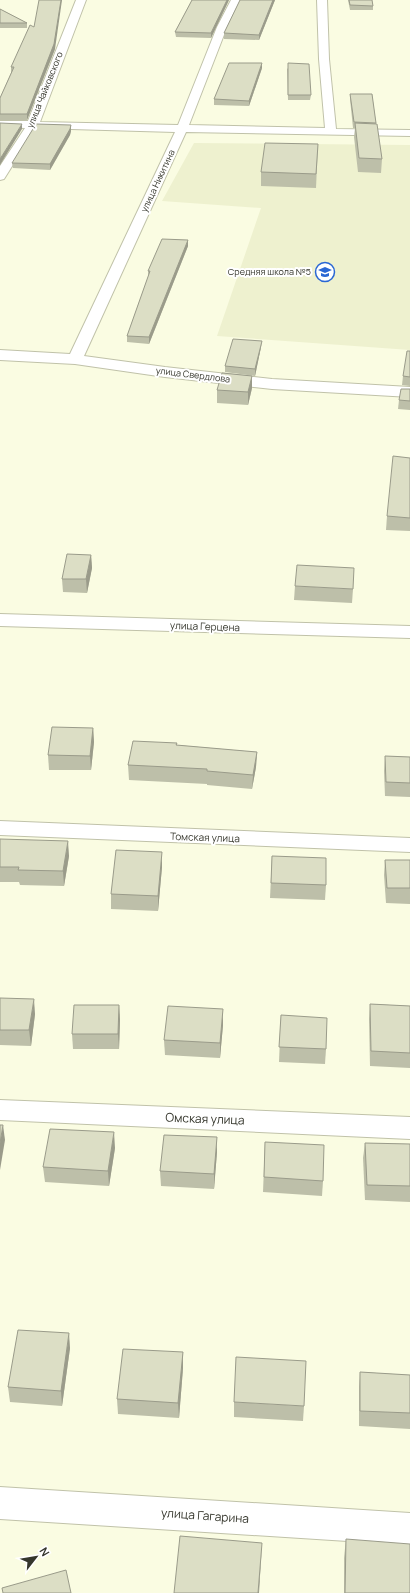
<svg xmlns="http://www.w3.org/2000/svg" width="410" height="1593" font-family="Manrope,sans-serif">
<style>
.built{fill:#eef1cf}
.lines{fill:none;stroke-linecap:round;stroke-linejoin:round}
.minor-casing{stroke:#c0c2a9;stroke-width:2}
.minor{fill:#fff;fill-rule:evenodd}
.wall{fill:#bdbfa9}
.shaded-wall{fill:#9a9b8a}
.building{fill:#dcdec5;stroke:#9a9b8a}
.labels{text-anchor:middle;stroke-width:4;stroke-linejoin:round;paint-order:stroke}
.far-street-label{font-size:9px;fill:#35362c;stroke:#fff}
.far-poi-label{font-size:9px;fill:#35362c;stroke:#fff;text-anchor:end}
.street-label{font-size:10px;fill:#35362c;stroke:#fff}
.near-street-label{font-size:12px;fill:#35362c;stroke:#fff}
</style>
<rect width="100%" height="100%" fill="#fafce2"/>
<path class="built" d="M194,143L410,145V350L217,336L261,208L162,201Z"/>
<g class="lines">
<defs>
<g id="minor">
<path d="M76,0H86L40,122L178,125L217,27L231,0H241L227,27L189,125L325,128L319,59L317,0H327L329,59L336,129L410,130V136L186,132L84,356L165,367L272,379L410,387V397L272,389L165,377L75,364L0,360V350L70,354L175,132L36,128L4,179L0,180V166L25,128L0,127V121H28Z"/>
<path d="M0,614L410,626V638L0,626Z"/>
<path d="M0,821L410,838V852L0,835Z"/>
<path d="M0,1100L410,1117V1139L0,1120Z"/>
<path d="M0,1487L410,1513V1545L0,1519Z"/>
</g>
</defs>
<use href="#minor" class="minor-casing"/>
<use href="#minor" class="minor"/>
</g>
<g class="wall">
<path d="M192,0H229L211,38L176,37L175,32Z"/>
<path d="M240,0H275L259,40L224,39V33Z"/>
<path d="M348,0H372L373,6V10H350Z"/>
<path d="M0,9L27,23V28H0Z"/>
<path d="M55,49L27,120H0V98L11,73V67Z"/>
<path d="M262,68L249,106L214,105V99Z"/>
<path d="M287,68L311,95L310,100H288Z"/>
<path d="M350,94H372L376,124L382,159L381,173L358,172L354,137L355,128H353L350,99Z"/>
<path d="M71,125V131L70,135L50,170L13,168L12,163Z"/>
<path d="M318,144L316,188L261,186V172Z"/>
<path d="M188,240V246L149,344L127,342V336L148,277V271Z"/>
<path d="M261,347L255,376L225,372V366Z"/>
<path d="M410,351V386L402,385L403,376Z"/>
<path d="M252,376V388L248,405L217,403V390Z"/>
<path d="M410,389V410L398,409L399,400Z"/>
<path d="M410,458V531L386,530L387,516Z"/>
<path d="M91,555L92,568L87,593L63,592L62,579Z"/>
<path d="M295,586L353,589L352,603L294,600Z"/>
<path d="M93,728L94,742L91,770H49L48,755Z"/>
<path d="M177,743V745L257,752L256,767L252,789L207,785V784L129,780L128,765Z"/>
<path d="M385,756L410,757V797L385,796L384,771Z"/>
<path d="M0,839L69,856L64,886L20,885L19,882H0Z"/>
<path d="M272,856L326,885L325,900L270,898Z"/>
<path d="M385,860H410V904L386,903L384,875Z"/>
<path d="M162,867L158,911L111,909V894Z"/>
<path d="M0,998L35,1014L31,1046L0,1045Z"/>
<path d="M370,1004L410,1006V1068L370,1066L369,1019Z"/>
<path d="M119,1005L120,1020L119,1049H73L72,1034Z"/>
<path d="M281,1015L326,1049L325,1064L279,1062Z"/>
<path d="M223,1025L220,1058L165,1055L164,1040Z"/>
<path d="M265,1142L323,1181L322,1196L263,1192Z"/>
<path d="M365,1143L410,1144V1202L365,1200L363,1158Z"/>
<path d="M115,1148L109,1186L45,1182L43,1167Z"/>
<path d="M217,1152L214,1189L161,1186L160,1171Z"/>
<path d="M70,1348L62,1406L10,1402L8,1387Z"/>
<path d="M183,1352V1368L179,1418L118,1414L117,1399Z"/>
<path d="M360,1372L410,1375V1429L359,1426V1387Z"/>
<path d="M234,1402L304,1406L303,1421L234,1417Z"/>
<path d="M346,1539L410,1593H344V1558Z"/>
</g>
<g class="shaded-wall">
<path d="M61,0H62L55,49L27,120V114Z"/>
<path d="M227,0H229L211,38V33Z"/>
<path d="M273,0H275L259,40V35Z"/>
<path d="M262,63V68L249,106V101Z"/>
<path d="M22,124V129L0,165V159Z"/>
<path d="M71,125V131L70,135L50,170V164Z"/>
<path d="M188,240V246L149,344V337Z"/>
<path d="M262,341L261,347L255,376V369Z"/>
<path d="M252,376V388L248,405V392Z"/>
<path d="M91,555L92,568L87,593L86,579Z"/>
<path d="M93,728L94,742L91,770L90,756Z"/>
<path d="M257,752L256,767L252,789L253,775Z"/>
<path d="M68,841L69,856L64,886L63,871Z"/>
<path d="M162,852V867L158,911V896Z"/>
<path d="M34,999L35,1014L31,1046L29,1030Z"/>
<path d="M119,1005L120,1020L119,1049L118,1034Z"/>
<path d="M223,1009V1025L220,1058V1043Z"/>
<path d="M3,1125L5,1140L0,1170V1143Z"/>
<path d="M114,1132L115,1148L109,1186L108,1171Z"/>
<path d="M217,1137V1152L214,1189V1174Z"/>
<path d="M69,1333L70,1348L62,1406L61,1391Z"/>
<path d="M183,1352V1368L179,1418L178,1403Z"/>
<path d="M262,1543L259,1593H258Z"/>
</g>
<g class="building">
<path d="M39,0H61L54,44L27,114H0V98L14,67H11L30,25L34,27Z"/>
<path d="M192,0H227L211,33L175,32Z"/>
<path d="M240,0H273L259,35L224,33Z"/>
<path d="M349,0H372L373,6L350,5Z"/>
<path d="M0,9L27,23H0Z"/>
<path d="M229,63H262L249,101L214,99Z"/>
<path d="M288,63L309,64L311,95H288Z"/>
<path d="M350,94H372L376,123L354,122Z"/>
<path d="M0,123L22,124L0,159Z"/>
<path d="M355,123L377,124L382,159L359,158Z"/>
<path d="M36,124L71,125L70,129L50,164L12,163Z"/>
<path d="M265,143L318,144L316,174L261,172Z"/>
<path d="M162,239L188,240L149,337L127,336L150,271H148Z"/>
<path d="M233,339L262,341L255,369L225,366Z"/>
<path d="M407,351H410V377L403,376Z"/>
<path d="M222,373L252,376L248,392L217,390Z"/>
<path d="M401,389H410V401L399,400Z"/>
<path d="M393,456L410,458V518L387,516Z"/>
<path d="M67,554L91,555L86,579H62Z"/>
<path d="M297,565L354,568L353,589L295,586Z"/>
<path d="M52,727L93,728L90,756L48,755Z"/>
<path d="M133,741L177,743L176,745L257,752L253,775L207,771V769L128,765Z"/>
<path d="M385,756L410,757V783L386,782Z"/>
<path d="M0,839L68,841L63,871L18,870L19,867H0Z"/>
<path d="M116,850L162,852L158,896L111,894Z"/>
<path d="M272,856L326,858V885L271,883Z"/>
<path d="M385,860H410V888H387Z"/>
<path d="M0,998L34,999L29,1030H0Z"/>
<path d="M370,1004L410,1006V1053L371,1051Z"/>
<path d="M74,1005H119L118,1034H72Z"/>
<path d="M168,1006L223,1009L220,1043L164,1040Z"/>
<path d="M281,1015L327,1018L326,1049L279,1047Z"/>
<path d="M0,1125H3L0,1143Z"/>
<path d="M50,1129L114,1132L108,1171L43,1167Z"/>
<path d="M164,1135L217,1137L214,1174L160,1171Z"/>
<path d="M265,1142L324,1145L323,1181L264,1177Z"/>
<path d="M365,1143L410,1144V1186L367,1185Z"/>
<path d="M18,1330L69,1333L61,1391L8,1387Z"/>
<path d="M123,1349L183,1352L178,1403L117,1399Z"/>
<path d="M236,1357L306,1361L304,1406L234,1402Z"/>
<path d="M360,1372L410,1375V1413L360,1411Z"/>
<path d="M180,1536L262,1543L258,1593H174Z"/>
<path d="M346,1539L410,1544V1593H345Z"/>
<path d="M66,1570L71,1593H3L2,1588Z"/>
</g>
<defs>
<symbol id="school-ring" viewBox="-11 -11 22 22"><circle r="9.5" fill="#fff" stroke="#2a67d4" stroke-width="1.5"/><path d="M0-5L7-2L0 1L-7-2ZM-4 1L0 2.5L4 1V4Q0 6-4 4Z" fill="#2a67d4"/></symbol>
</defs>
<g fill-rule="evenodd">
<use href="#school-ring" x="314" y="261" width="22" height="22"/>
</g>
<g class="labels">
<g class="far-street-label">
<text transform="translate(45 90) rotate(-68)" y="3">улица Чайковского</text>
<text transform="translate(158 181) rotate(-65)" y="3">улица Никитина</text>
<text transform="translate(193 375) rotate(7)" y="3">улица Свердлова</text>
</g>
<g class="far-poi-label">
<text x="311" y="275">Средняя школа №5</text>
</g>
<g class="street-label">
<text transform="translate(205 626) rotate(2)" y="4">улица Герцена</text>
<text transform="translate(205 837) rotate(2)" y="4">Томская улица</text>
</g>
<g class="near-street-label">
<text transform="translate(205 1119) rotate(2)" y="4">Омская улица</text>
<text transform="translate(205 1516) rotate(4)" y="4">улица Гагарина</text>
</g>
</g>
<g transform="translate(36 1557) rotate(59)" stroke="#ffffff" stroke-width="3" paint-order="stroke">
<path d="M0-3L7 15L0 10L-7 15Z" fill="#35362c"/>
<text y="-6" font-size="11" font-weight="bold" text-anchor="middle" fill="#35362c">N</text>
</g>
</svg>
